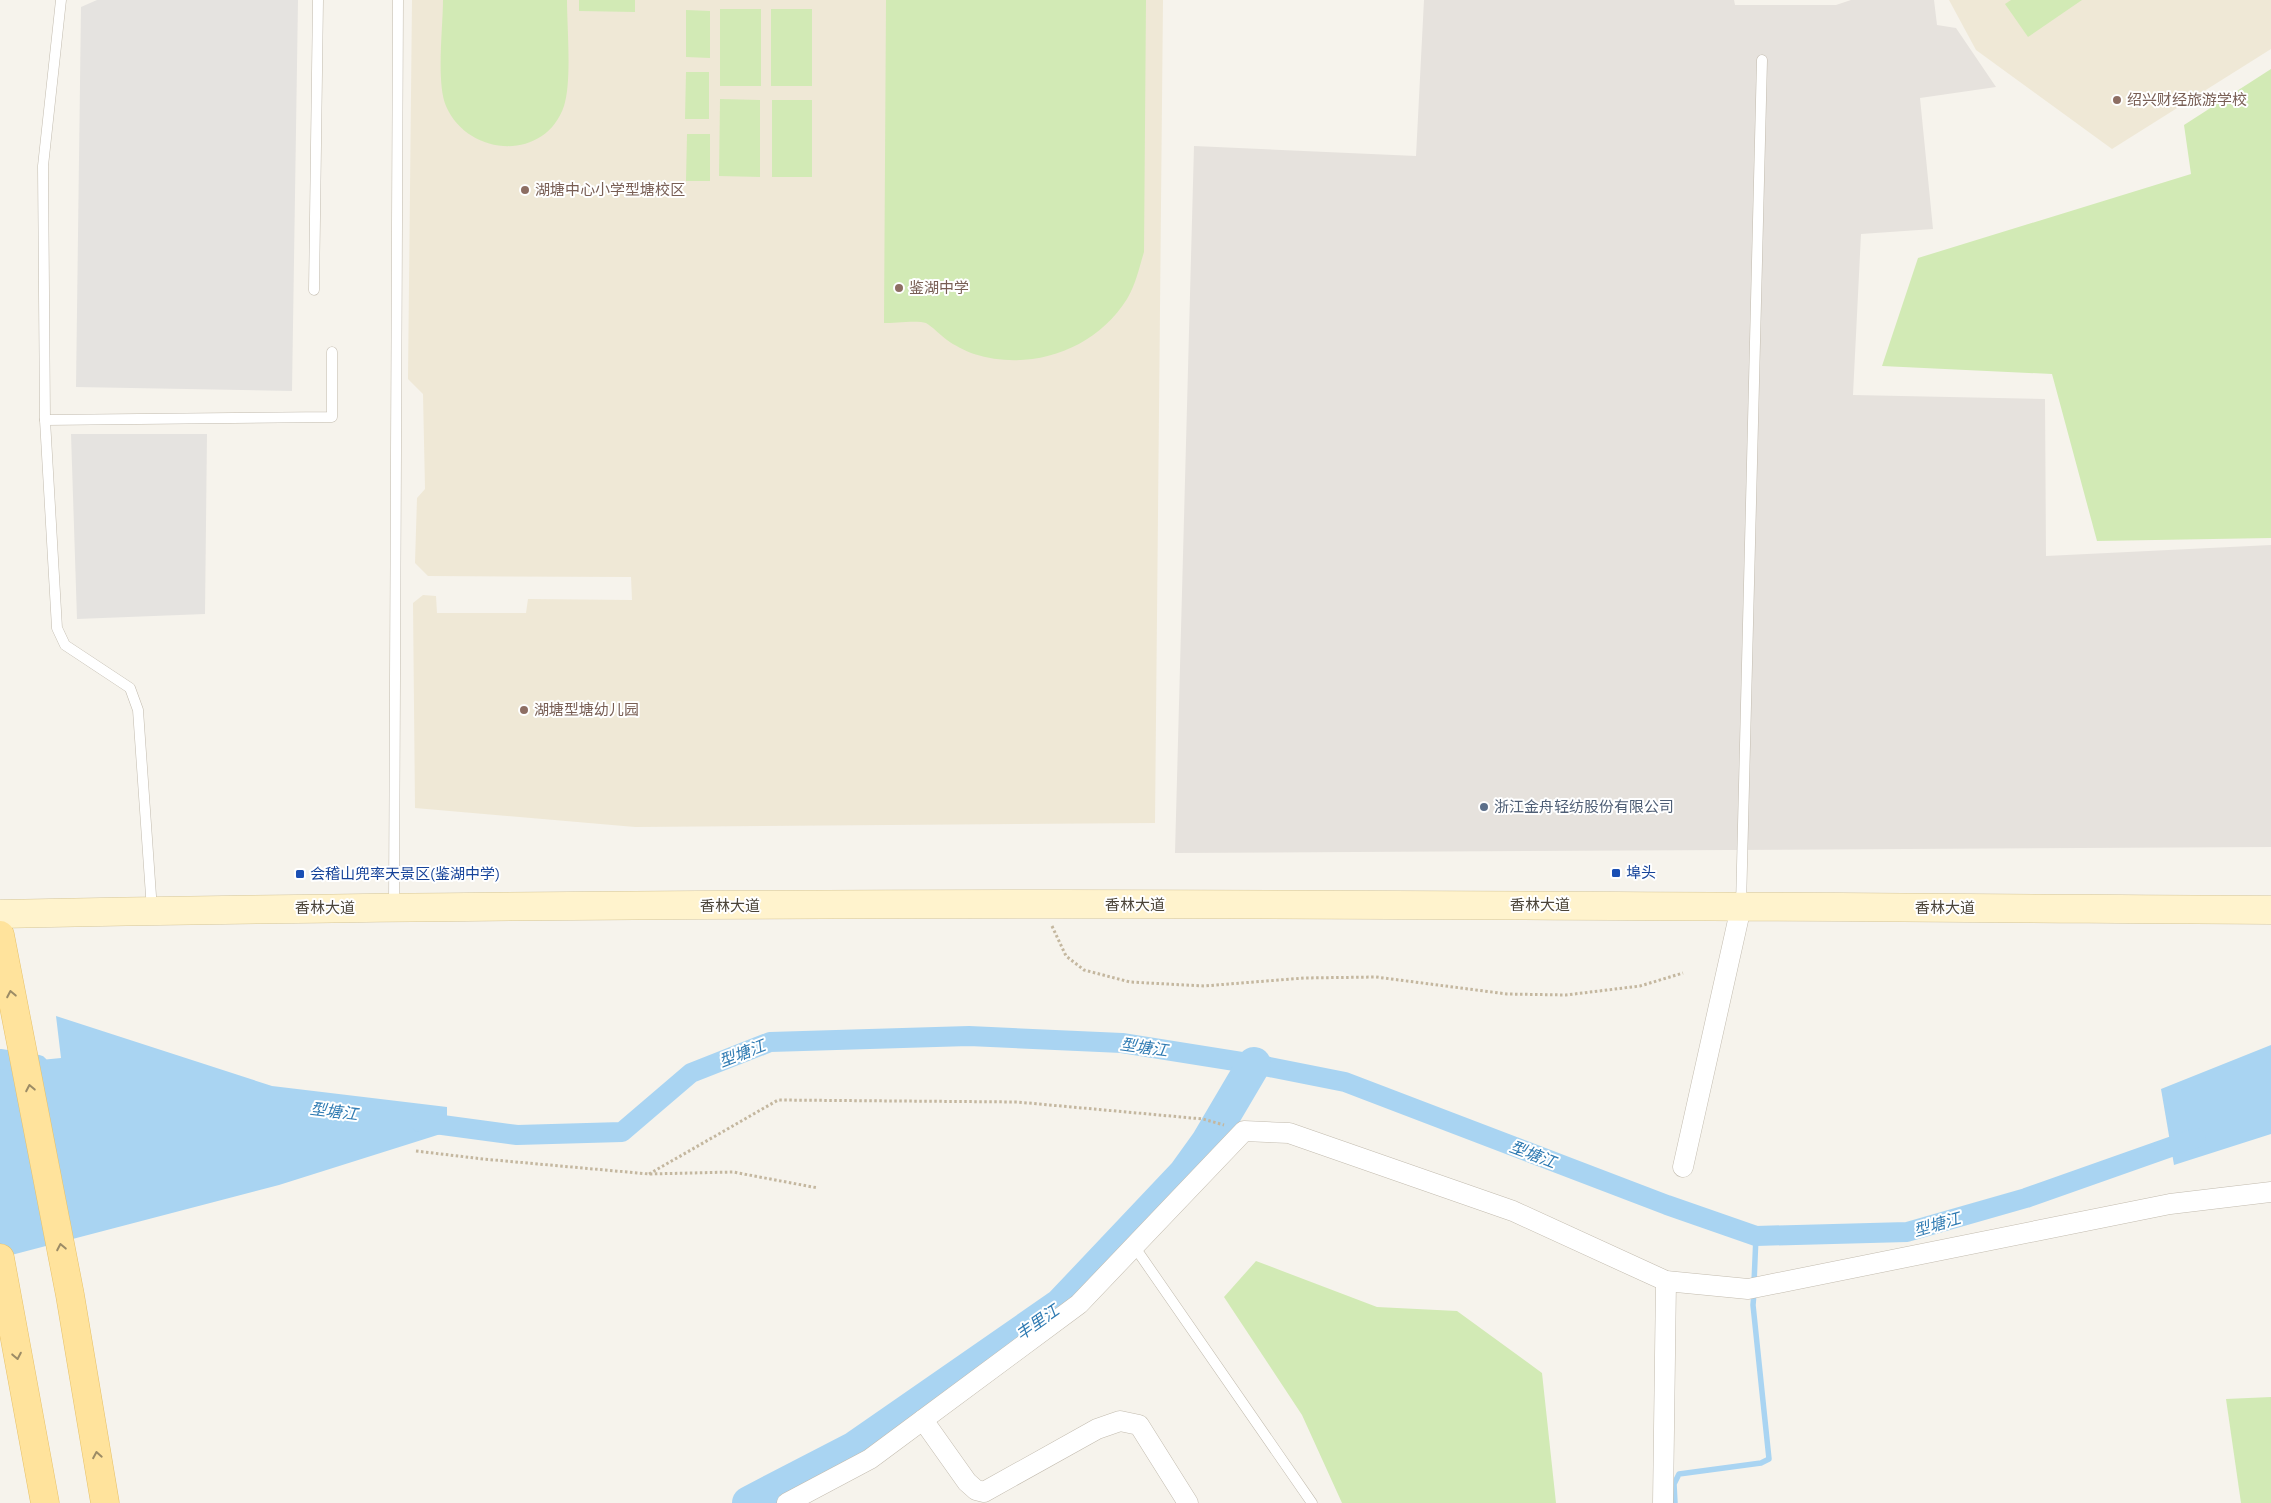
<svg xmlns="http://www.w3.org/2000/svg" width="2271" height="1503" font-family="'IBM Plex Sans','Noto Sans SC',sans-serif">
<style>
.industrial{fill:#e6e2dd}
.education{fill:#efe8d6}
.green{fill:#d2eab5}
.parking{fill:#e5e3e0}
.water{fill:#a9d4f2}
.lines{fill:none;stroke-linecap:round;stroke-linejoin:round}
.stream{stroke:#a9d4f2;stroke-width:5.5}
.canal{stroke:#a9d4f2;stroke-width:20}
.river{stroke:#a9d4f2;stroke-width:34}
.lane-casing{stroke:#c2bbae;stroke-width:11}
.street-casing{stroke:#c2bbae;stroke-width:21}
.secondary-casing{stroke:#d6c79b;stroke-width:29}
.primary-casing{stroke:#e6c16a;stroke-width:29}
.path{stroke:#c4b79f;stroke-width:3;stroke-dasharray:2.5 2.5;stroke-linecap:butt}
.lane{stroke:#fff;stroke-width:10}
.street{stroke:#fff;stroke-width:20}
.secondary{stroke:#fff3cd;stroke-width:28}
.primary{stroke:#ffe39c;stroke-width:28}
.oneway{stroke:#9c8c66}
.education-dot{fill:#8d6e63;stroke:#fff;stroke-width:2}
.service-dot{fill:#5c6f8a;stroke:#fff;stroke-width:2}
.transit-dot{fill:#1a4fb4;stroke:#fff;stroke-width:2}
.labels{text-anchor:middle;stroke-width:4;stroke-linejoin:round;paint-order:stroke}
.education-label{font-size:15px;fill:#785e54;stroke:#fff;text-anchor:start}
.service-label{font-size:15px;fill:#4e5e75;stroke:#fff;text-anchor:start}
.transit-label{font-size:15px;fill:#164399;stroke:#fff;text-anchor:start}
.street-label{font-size:15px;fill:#4b4439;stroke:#fff}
.water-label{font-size:16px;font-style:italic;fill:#2e7ab2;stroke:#fff}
</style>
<rect width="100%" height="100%" fill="#f6f3ec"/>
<path class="industrial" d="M1424,0H1734L1735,5H1836L1851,0H1934L1937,25L1956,28L1996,87L1920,98L1933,229L1861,234L1853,395L2045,399L2046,556L2271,545V847L1175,853L1194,146L1416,156Z"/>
<g class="education">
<path d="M412,0H1163L1155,823L635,827L415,808L413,603L423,595L436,596L437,613H526L528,599L632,600L631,577L428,576L415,563L417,498L425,489L423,394L408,379Z"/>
<path d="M1949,0H2271V49L2112,149L1976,50Z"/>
</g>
<g class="green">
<path d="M443,0H567C567,28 572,81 564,106C545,162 468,157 446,106C436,83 443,27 443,0Z"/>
<path d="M579,0H635V12L579,11Z"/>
<path d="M886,0H1146L1144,252C1139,268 1136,284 1127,299C1095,350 1031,372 974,354C965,351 954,345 947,340C940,335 933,327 926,323C918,320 894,323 884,323Z"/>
<path d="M2011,0H2082L2028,37L2005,4Z"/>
<rect x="720" y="9" width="41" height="77"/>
<rect x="771" y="9" width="41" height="77"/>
<path d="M686,10L710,11V58L686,57Z"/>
<path d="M2271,69V538L2097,541L2052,374L1882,366L1918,258L2191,174L2184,125Z"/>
<path d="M686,72H709V119H685Z"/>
<path d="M720,99L760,100V177L719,176Z"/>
<rect x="772" y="100" width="40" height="77"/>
<path d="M687,134H710V181H686Z"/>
<path d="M1256,1261L1377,1307L1457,1311L1542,1373L1556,1503H1342L1302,1415L1224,1297Z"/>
<path d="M2271,1397V1503H2241L2226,1399Z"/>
</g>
<g class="parking">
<path d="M97,0H298L292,391L76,387L81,7Z"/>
<path d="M71,434H207L205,614L77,619Z"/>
</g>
<g class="water">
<path d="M56,1016L272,1086L447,1107V1132L279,1185L0,1258V1064L61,1058Z"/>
<path d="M2271,1045V1134L2174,1165L2161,1089Z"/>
</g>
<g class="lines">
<g class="stream">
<path d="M1754,1283L1756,1236"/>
<path d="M1675,1503L1674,1484L1679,1474L1761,1463L1769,1459L1753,1305L1754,1293"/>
</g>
<g class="canal">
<path d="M0,1059L38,1065"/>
<path d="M420,1122L517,1135L622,1132L691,1073L770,1042L969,1036L1122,1043L1254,1064L1345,1082L1667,1205L1756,1236L1907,1232L2026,1198L2196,1138"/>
</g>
<path class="river" d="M749,1503L855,1448L1061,1305L1185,1174L1208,1142L1254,1064"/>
<defs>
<g id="lane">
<path d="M61,0L43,166L45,420L57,628L65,645L130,688L138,710L152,910"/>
<path d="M314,290L318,0"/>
<path d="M45,420L332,417V352"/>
<path d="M1741,906L1762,60"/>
<path d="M394,907L398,0"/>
<path d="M1134,1246L1312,1503"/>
</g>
<g id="street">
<path d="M1683,1167L1741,907"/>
<path d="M923,1420L967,1482L976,1490L984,1492L1097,1429L1120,1421L1139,1425L1188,1503"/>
<path d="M787,1503L870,1459L1079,1304L1244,1131L1289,1133L1513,1211L1666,1281L1748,1289L2170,1204L2271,1192"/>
<path d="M1663,1503L1666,1281"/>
</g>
<path id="secondary" d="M0,914C757,898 1514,905 2271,910"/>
<g id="primary">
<path d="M0,935L70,1295L105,1503"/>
<path d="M0,1258L45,1503"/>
</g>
</defs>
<use href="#lane" class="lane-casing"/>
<use href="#street" class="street-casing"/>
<use href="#secondary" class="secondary-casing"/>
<use href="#primary" class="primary-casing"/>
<g class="path">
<path d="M1052,926L1066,956L1084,970L1130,982L1204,986L1304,978L1376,977L1507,994L1566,995L1640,986L1683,973"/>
<path d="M416,1151L483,1159L649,1174L733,1172L818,1188"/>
<path d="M649,1174L778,1100L1017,1102L1203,1119L1224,1125"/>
</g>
<use href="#lane" class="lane"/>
<use href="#street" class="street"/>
<use href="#secondary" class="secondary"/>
<use href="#primary" class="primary"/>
</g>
<defs><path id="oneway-chevron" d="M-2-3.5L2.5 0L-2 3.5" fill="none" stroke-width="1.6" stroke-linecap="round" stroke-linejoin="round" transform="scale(1.25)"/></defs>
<g class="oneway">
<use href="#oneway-chevron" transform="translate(11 994) rotate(-101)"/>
<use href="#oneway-chevron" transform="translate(30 1088) rotate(-101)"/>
<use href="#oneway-chevron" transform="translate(61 1247) rotate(-101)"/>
<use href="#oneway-chevron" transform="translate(17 1356) rotate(79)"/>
<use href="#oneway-chevron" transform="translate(97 1455) rotate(-100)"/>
</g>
<g class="education-dot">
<circle cx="2117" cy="100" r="5"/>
<circle cx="525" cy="190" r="5"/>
<circle cx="899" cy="288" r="5"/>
<circle cx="524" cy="710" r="5"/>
</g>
<circle class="service-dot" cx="1484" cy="807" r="5"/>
<g class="transit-dot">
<rect x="1611" y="868" width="10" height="10" rx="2.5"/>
<rect x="295" y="869" width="10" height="10" rx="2.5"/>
</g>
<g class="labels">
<g class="education-label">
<text x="2127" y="105">绍兴财经旅游学校</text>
<text x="535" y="195">湖塘中心小学型塘校区</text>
<text x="909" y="293">鉴湖中学</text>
<text x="534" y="715">湖塘型塘幼儿园</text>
</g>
<g class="service-label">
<text x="1494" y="812">浙江金舟轻纺股份有限公司</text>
</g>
<g class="transit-label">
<text x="1626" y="878">埠头</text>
<text x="310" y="879">会稽山兜率天景区(鉴湖中学)</text>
</g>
<g class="street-label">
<text x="1135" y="910">香林大道</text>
<text x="1540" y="910">香林大道</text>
<text x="730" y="911">香林大道</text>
<text x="325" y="913">香林大道</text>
<text x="1945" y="913">香林大道</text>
</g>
<g class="water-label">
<text transform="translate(1144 1047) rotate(8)" y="6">型塘江</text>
<text transform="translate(742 1053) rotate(-21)" y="6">型塘江</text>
<text transform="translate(334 1111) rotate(7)" y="6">型塘江</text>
<text transform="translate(1533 1154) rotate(21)" y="6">型塘江</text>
<text transform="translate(1937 1224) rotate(-16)" y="6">型塘江</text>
<text transform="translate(1037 1322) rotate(-35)" y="6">丰里江</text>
</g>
</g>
</svg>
